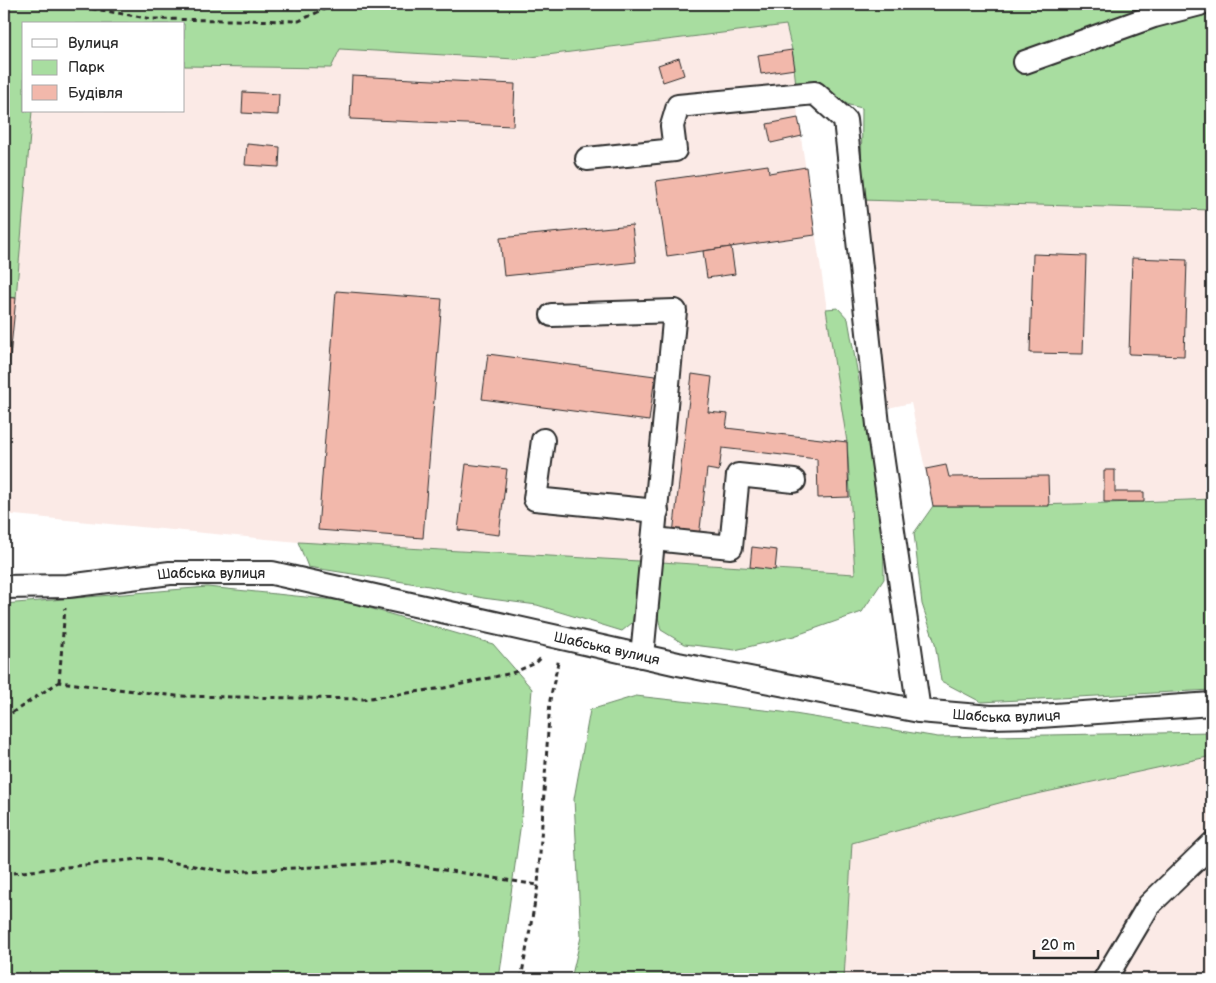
<svg xmlns="http://www.w3.org/2000/svg" width="1216" height="983" font-family="'Balsamiq Sans',sans-serif">
<style>
.built{fill:#fbeae6}
.green{fill:#a8dda0;stroke:#6a8466}
.building{fill:#f2b8ab;stroke:#2b2b2b}
.lines{fill:none;stroke-linecap:round;stroke-linejoin:round}
.minor-casing{stroke:#2b2b2b;stroke-width:26}
.path{stroke:#2b2b2b;stroke-width:3;stroke-dasharray:5 4;stroke-linecap:butt}
.minor{stroke:#fff;stroke-width:22}
.labels{text-anchor:middle;stroke-width:4.5;stroke-linejoin:round;paint-order:stroke}
.street-label{font-size:14px;fill:#2b2b2b;stroke:#fff}
</style>
<rect width="100%" height="100%" fill="#fff"/>
<filter id="ink" filterUnits="userSpaceOnUse"><feTurbulence type="fractalNoise" baseFrequency=".02" numOctaves="2"/><feDisplacementMap in="SourceGraphic" scale="10" xChannelSelector="R" yChannelSelector="G"/><feConvolveMatrix kernelMatrix="1 2 1 2 8 2 1 2 1" color-interpolation-filters="sRGB"/></filter>
<g filter="url(#ink)">
<g class="built">
<path d="M786,25L795,68L798,118L847,442L855,574L775,570L750,567L298,542L4,514V430L32,111H184V66L331,68L340,49L515,59Z"/>
<path d="M861,200L1212,210V499L1104,502L1049,506H933L911,403L888,408Z"/>
<path d="M1212,756V979H844L852,843L1013,799Z"/>
</g>
<g class="green">
<path d="M4,4H1212V210L861,200L862,108L849,105L818,87L796,85L792,50L786,25L515,59L340,49L331,68L184,66V24H24V111H32L16,298L4,297Z"/>
<path d="M838,308L848,319L883,517L884,579L862,612L794,636L735,650L684,644L661,630L653,595L661,562L855,574L847,442L826,309Z"/>
<path d="M1212,499V690L981,702L941,681L935,643L922,604L914,533L933,506C1026,506 1119,503 1212,499Z"/>
<path d="M298,542L639,561L637,598L632,623L622,631L537,605L483,598L429,586L308,567Z"/>
<path d="M207,587L345,601L493,644L532,689L522,815L499,979H4V604Z"/>
<path d="M636,696L782,712L938,737L1212,732V756L1014,799L852,843L844,979H571L581,937L574,799L590,710Z"/>
</g>
<g class="building">
<path d="M792,50L795,69L761,74L758,55Z"/>
<path d="M679,58L684,75L663,82L658,65Z"/>
<path d="M352,76L515,84L513,126L350,119Z"/>
<path d="M243,92L279,94L278,115L242,113Z"/>
<path d="M798,118L802,136L771,143L767,124Z"/>
<path d="M247,144L280,147L279,167L245,165Z"/>
<path d="M768,165L769,173L806,167L815,235L667,256L656,181Z"/>
<path d="M632,225L636,262L504,276L500,238Z"/>
<path d="M731,247L735,274L707,278L703,251Z"/>
<path d="M1033,254L1086,256L1083,354L1030,353Z"/>
<path d="M1132,258L1187,260L1184,356L1129,354Z"/>
<path d="M336,291L442,299L423,538L318,530Z"/>
<path d="M4,297L16,298L9,367H4Z"/>
<path d="M488,354L655,376L649,421L482,399Z"/>
<path d="M692,374L712,377L708,412L728,414L726,428L847,442L849,497L818,498L817,459L722,448L719,471L707,469L699,537L673,534Z"/>
<path d="M4,398H7L4,430Z"/>
<path d="M466,464L507,469L499,535L458,530Z"/>
<path d="M946,465L949,477L1048,476L1049,506H933L926,469Z"/>
<path d="M1104,470H1115V492H1144V502H1104Z"/>
<path d="M752,547L777,550L775,570L750,567Z"/>
</g>
<g class="lines">
<defs>
<g id="minor">
<path d="M1025,62L1154,16L1200,4"/>
<path d="M587,159L675,150L672,126L678,106L815,93L845,120L879,434L919,711"/>
<path d="M552,315L675,311L642,656"/>
<path d="M543,440L535,499L657,511"/>
<path d="M654,539L731,547L738,475L794,481"/>
<path id="s1" d="M4,587L68,586L170,573H272L678,664L919,711L991,717L1040,716L1212,704"/>
<path d="M1105,979L1149,905L1212,844"/>
</g>
</defs>
<use href="#minor" class="minor-casing"/>
<g class="path">
<path d="M65,4L153,19L299,21L335,4"/>
<path d="M59,682L65,608"/>
<path d="M4,718L59,682L176,696L363,699L444,688L512,673L536,663L543,656"/>
<path d="M4,874L147,858L229,872L394,862L538,885"/>
<path d="M521,979L538,885L550,700L559,658"/>
</g>
<use href="#minor" class="minor"/>
</g>
</g>
<g class="labels">
<g class="street-label">
<text dy="5" stroke="none"><textPath href="#s1" startOffset="208">Шабська вулиця</textPath></text>
<text dy="5" stroke="none"><textPath href="#s1" startOffset="612">Шабська вулиця</textPath></text>
<text dy="5" stroke="none"><textPath href="#s1" startOffset="1018">Шабська вулиця</textPath></text>
</g>
</g>
<rect width="1216" height="983" fill="none" stroke="#fff" stroke-width="20"/>
<rect x="10" y="10" width="1196" height="963" fill="none" stroke="#2b2b2b" stroke-width="2" filter="url(#ink)"/>
<rect x="22" y="22" width="162" height="90" fill="#ffffff" stroke="#aaaaaa"/>
<rect x="32" y="39" width="25" height="8" fill="#ffffff" stroke="#aaaaaa"/>
<text x="68" y="48" font-size="15" fill="#2b2b2b">Вулиця</text>
<rect x="32" y="60" width="25" height="15" fill="#a8dda0" stroke="#aaaaaa"/>
<text x="68" y="72" font-size="15" fill="#2b2b2b">Парк</text>
<rect x="32" y="85" width="25" height="15" fill="#f2b8ab" stroke="#aaaaaa"/>
<text x="68" y="98" font-size="15" fill="#2b2b2b">Будівля</text>
<path d="M1034 950v8h64v-8" fill="none" stroke="#2b2b2b" stroke-width="2.5"/>
<text x="1041" y="950" font-size="15" fill="#2b2b2b" stroke="#ffffff" stroke-width="4" paint-order="stroke">20 m</text>
</svg>
